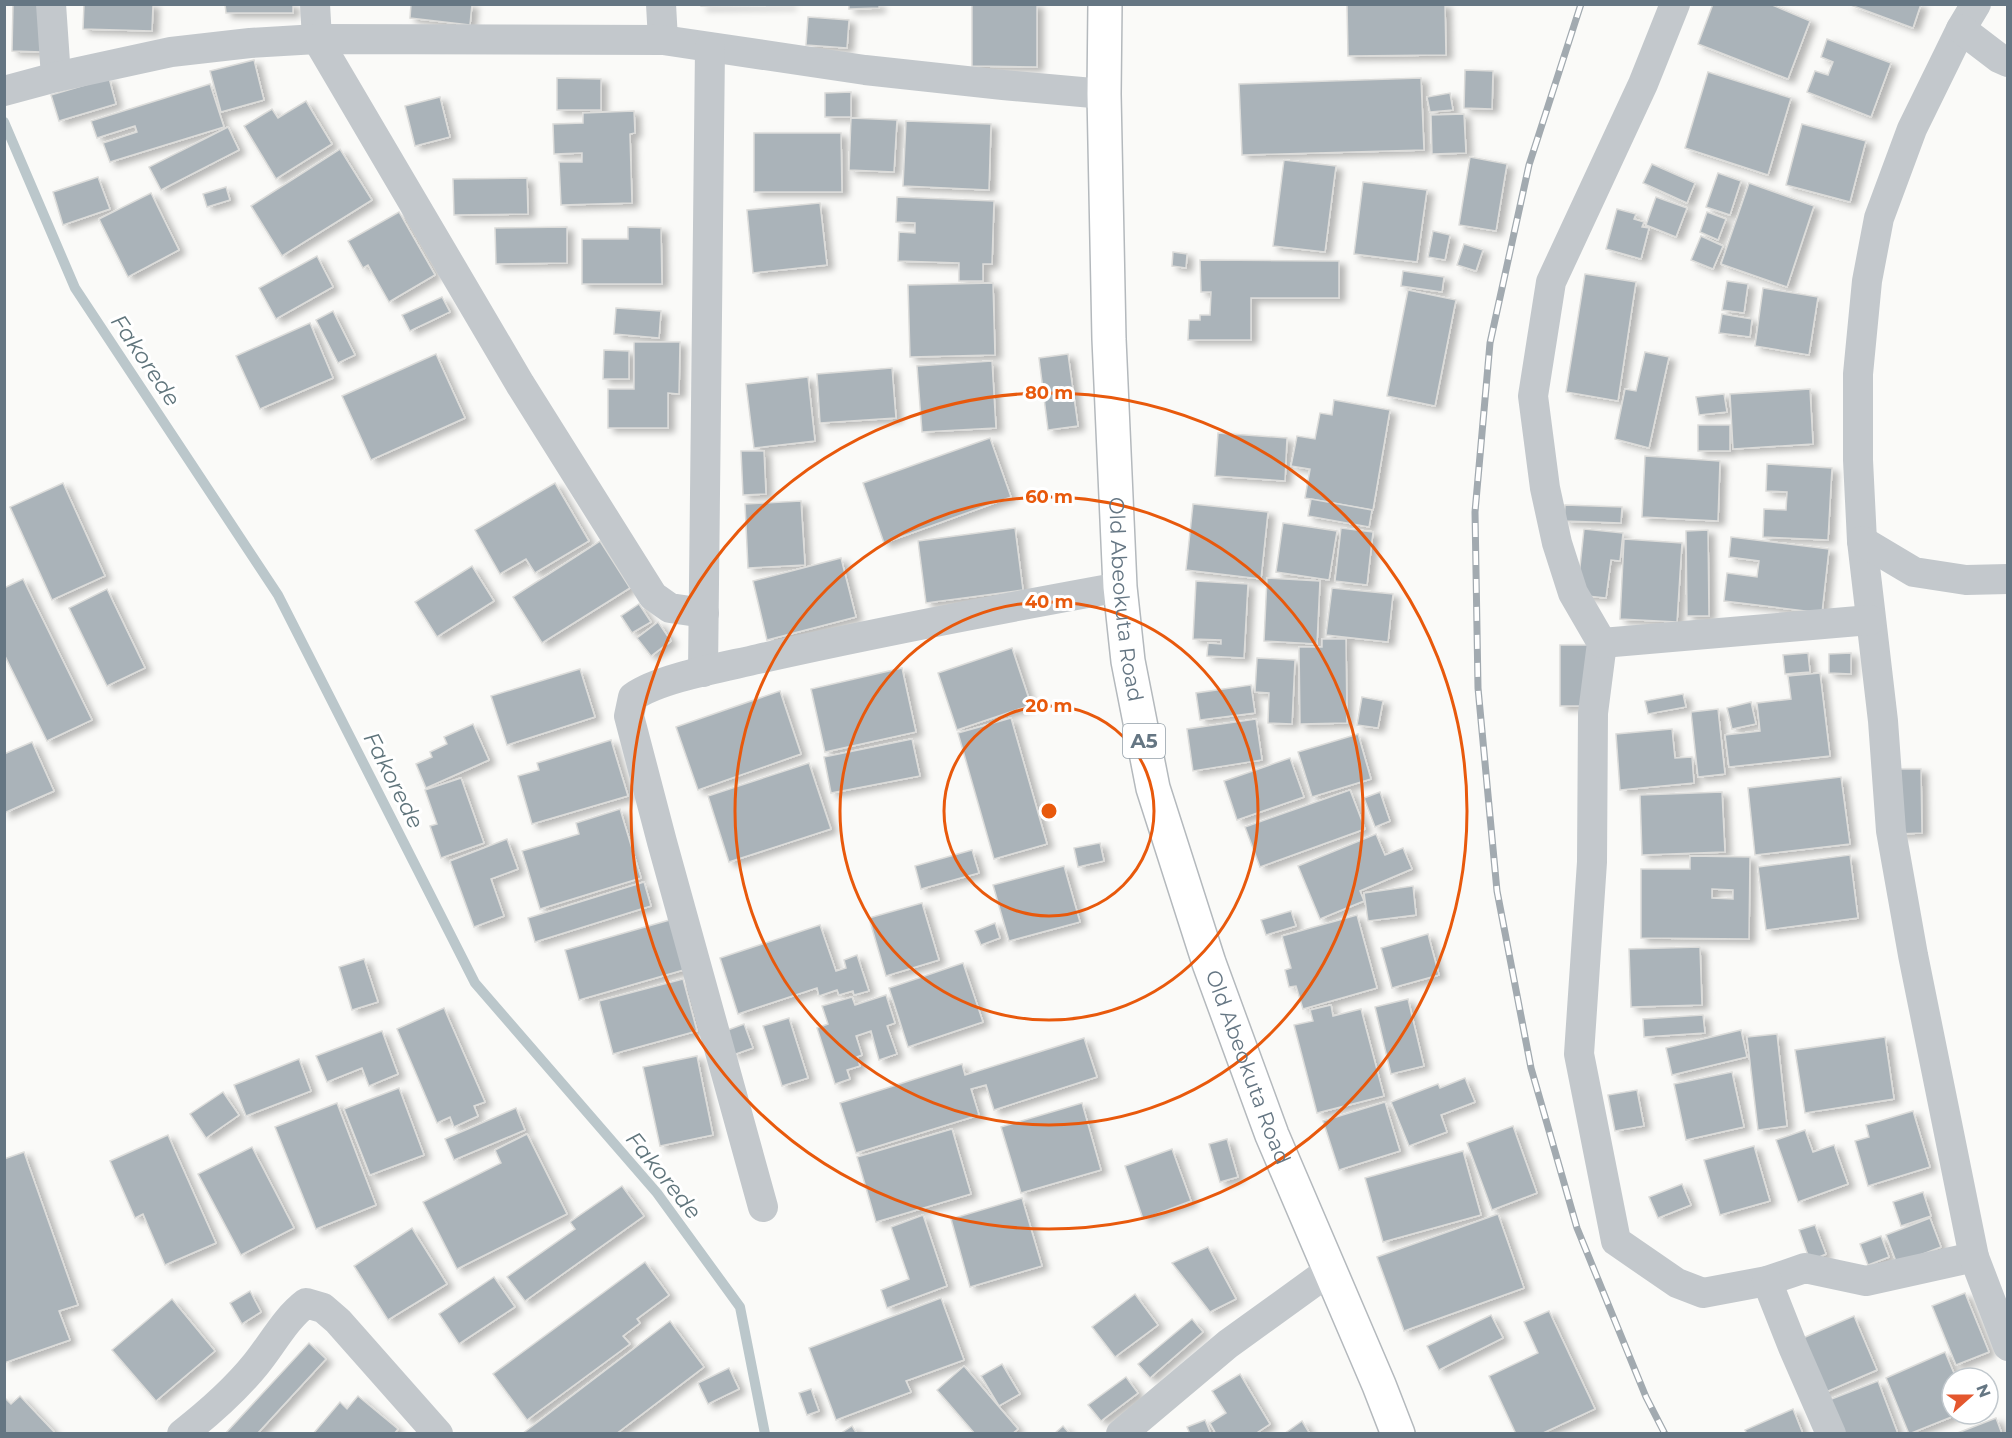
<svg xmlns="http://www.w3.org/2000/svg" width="2012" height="1438" font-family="Montserrat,sans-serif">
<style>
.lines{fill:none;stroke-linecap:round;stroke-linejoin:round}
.stream{stroke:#bbc7cb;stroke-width:10}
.building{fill:#aab3b9;stroke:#dcdcda;stroke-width:1.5;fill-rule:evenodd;filter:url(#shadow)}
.highway-casing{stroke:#b4b9bd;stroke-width:36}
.street{stroke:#c3c8cc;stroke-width:30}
.highway{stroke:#fff;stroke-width:33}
.rail-casing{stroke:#a2aab0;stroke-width:7}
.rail{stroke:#fff;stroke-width:4.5;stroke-dasharray:14;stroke-linecap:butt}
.ring{fill:none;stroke:#e8590c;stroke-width:3}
.labels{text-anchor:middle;stroke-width:6;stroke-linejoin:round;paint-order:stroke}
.shield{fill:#fff;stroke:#939fa8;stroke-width:1.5}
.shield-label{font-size:20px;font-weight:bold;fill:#657683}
.street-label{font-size:21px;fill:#657683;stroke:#fff}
.water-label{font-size:22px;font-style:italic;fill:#60757c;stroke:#fff}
.centre{fill:#e8590c;stroke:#fff;stroke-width:3}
.ring-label{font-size:18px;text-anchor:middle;font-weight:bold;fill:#e8590c;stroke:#fff;stroke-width:6;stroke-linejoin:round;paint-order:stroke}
</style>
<defs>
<filter id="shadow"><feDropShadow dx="6" dy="4" stdDeviation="3" flood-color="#0004"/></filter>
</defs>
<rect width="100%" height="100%" fill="#fafaf8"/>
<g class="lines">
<path class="stream" d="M4,122L75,288L278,595L475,983L657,1193L740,1307L765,1434"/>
</g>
<g class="building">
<path d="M13,4H43L42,52L12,51Z"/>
<path d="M84,4H153L152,31L83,29Z"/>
<path d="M225,4H293V13H226Z"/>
<path d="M411,4H472L470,25L410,18Z"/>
<path d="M701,4H790V5L701,6Z"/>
<path d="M849,4H879V8L849,9Z"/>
<path d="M972,4H1037V67L972,66Z"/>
<path d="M1347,4H1445L1446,55L1348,56Z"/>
<path d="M1713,4H1770L1810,21L1788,79L1698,44Z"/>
<path d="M1848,4H1921L1913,28Z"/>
<path d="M808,17L849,20L847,48L806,45Z"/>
<path d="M1827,39L1891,63L1871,117L1807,92L1815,71L1828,75L1833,62L1821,57Z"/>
<path d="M254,60L264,100L221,112L210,71Z"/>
<path d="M1465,70L1493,71L1492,109L1464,108Z"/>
<path d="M1708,72L1791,98L1768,175L1685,148Z"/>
<path d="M109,78L116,104L59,121L51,95Z"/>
<path d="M557,78L601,79V110H557Z"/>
<path d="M1421,78L1424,150L1242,155L1239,84Z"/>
<path d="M210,84L224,127L110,162L103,143L137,132L135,126L97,138L91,121Z"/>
<path d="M851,92V117H825V93Z"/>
<path d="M1450,93L1453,110L1430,112L1427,97Z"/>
<path d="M440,97L450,137L415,146L405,106Z"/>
<path d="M306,101L332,144L276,179L244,126L272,109L278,118Z"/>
<path d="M634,111L635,133L630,134L632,203L561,205L559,162H582V153L554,154L553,124L583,123V113Z"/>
<path d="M1464,114L1466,153L1432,154L1431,115Z"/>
<path d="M851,118L897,120L894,172L849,170Z"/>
<path d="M906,121L991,124L989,190L903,186Z"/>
<path d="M1802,124L1866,141L1850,202L1786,185Z"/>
<path d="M228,127L239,150L161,190L149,167Z"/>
<path d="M754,133H841L842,192H754Z"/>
<path d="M340,149L372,200L282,256L251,206Z"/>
<path d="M1470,157L1507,164L1496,231L1459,225Z"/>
<path d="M1284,160L1336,166L1325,252L1273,246Z"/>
<path d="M1652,164L1695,183L1687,203L1643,183Z"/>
<path d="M1718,173L1741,181L1730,215L1706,207Z"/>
<path d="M98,177L110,209L63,225L53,192Z"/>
<path d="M527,178L528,214L454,215L453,179Z"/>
<path d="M1363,182L1427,190L1417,262L1354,254Z"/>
<path d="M1749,183L1814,206L1787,287L1721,264Z"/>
<path d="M226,187L230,200L207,207L203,194Z"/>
<path d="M151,193L179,250L128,277L99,219Z"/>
<path d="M897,197L994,201L992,264H983V281H959V263L898,261L899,232L915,233V223L896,222Z"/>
<path d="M1656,197L1687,208L1676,237L1646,225Z"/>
<path d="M820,203L827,265L753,273L747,210Z"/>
<path d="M1617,209L1636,214L1634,219L1644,222L1642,227L1649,228L1641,259L1606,249Z"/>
<path d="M399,212L435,275L389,302L368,265L363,268L348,241Z"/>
<path d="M1707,212L1726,219L1718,240L1700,232Z"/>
<path d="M567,227V263L496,264L495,228Z"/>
<path d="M628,227L661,228L662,284H582V239H628Z"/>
<path d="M1433,231L1450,235L1445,260L1428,257Z"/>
<path d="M1701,236L1723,246L1713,269L1691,260Z"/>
<path d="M1464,244L1483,250L1476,271L1457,265Z"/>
<path d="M1173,252L1187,254L1186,268L1172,266Z"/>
<path d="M317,256L333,287L276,319L259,288Z"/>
<path d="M1200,260L1339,261V298H1251V340H1188L1189,320H1200V315H1210L1211,292H1201Z"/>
<path d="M1403,271L1444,277L1442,292L1401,286Z"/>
<path d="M1585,274L1636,282L1618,401L1566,392Z"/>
<path d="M1727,281L1748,284L1744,313L1722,310Z"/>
<path d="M993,283L995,355L910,357L908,285Z"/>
<path d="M1763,288L1818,297L1809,355L1755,346Z"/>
<path d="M1408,290L1456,300L1435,406L1387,396Z"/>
<path d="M442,297L450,312L410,331L402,315Z"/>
<path d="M616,308L661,311L659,338L614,334Z"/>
<path d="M333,311L355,355L338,363L316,320Z"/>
<path d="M1722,314L1752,319L1750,337L1719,333Z"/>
<path d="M310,323L333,378L260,409L236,356Z"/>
<path d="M634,342H680L679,394L668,393V428H608V389H634Z"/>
<path d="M604,350L629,351V379H603Z"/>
<path d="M1645,352L1669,357L1649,448L1615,439L1625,389L1636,391Z"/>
<path d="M436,354L465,418L371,460L342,396Z"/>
<path d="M1068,354L1078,426L1048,430L1039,358Z"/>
<path d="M992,361L996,428L922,432L917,366Z"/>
<path d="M892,368L896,418L820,423L817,374Z"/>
<path d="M808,377L815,441L754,448L746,384Z"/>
<path d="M1810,389L1813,444L1733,449L1730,394Z"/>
<path d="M1724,394L1727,412L1699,415L1696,397Z"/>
<path d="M1334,400L1390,410L1373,510L1305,498L1310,469L1291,466L1297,436L1315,439L1320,413L1332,415Z"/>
<rect x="1698" y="425" width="32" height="26"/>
<path d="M1218,433L1287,438L1285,481L1215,476Z"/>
<path d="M990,438L1011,497L884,543L863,483Z"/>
<path d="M741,451H764L766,494L743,495Z"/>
<path d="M1645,456L1720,461L1718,521L1642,517Z"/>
<path d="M1767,464L1832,468L1828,540L1763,537L1764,509L1786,510L1787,492L1766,491Z"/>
<path d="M63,483L105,576L52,600L10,507Z"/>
<path d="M555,483L589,541L535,573L526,559L500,574L475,530Z"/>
<path d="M1311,499L1372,510L1369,527L1308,516Z"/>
<path d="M801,501L805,565L748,568L745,504Z"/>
<path d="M1193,504L1268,512L1261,579L1186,570Z"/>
<path d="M1565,505L1622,507L1621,523L1564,521Z"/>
<path d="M1283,523L1337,531L1329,580L1276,572Z"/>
<path d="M1015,528L1023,590L926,603L918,541Z"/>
<path d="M1341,528L1373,532L1367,585L1335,581Z"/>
<path d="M1584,529L1623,533L1620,561L1611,560L1606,598L1577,595Z"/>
<path d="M1708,530L1709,616H1687L1686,531Z"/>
<path d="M1731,537L1829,549L1822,613L1724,601L1727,573L1757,577L1759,561L1729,557Z"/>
<path d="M1624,539L1682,543L1677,622L1620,619Z"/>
<path d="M600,541L630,588L542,643L513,597Z"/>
<path d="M841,558L856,617L767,640L753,581Z"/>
<path d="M472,566L494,601L437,637L415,602Z"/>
<path d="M1267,578L1320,581L1317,644L1264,641Z"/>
<path d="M23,579L92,720L47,741L4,654V588Z"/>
<path d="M1196,581L1248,584L1244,658L1207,656L1208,643L1221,644V640L1193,639Z"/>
<path d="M1332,588L1393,594L1388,642L1326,635Z"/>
<path d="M107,589L145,668L107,686L69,608Z"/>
<path d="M639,604L651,622L632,633L621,616Z"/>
<path d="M658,622L671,641L651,656L637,638Z"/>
<path d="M1322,639H1346L1347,723L1300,724L1299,647H1322Z"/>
<path d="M1560,645H1591L1592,706H1560Z"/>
<path d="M1012,648L1031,705L957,730L938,673Z"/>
<path d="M1808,653L1810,672L1785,674L1783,655Z"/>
<path d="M1851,653V674L1829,673V654Z"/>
<path d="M1257,658L1295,660L1292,724L1268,723L1269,693L1255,692Z"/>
<path d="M902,668L916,732L825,752L811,689Z"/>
<path d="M580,669L595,717L507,745L491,696Z"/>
<path d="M1820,673L1830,756L1729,767L1725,735L1760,731L1757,703L1791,699L1788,676Z"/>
<path d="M1251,685L1255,713L1200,720L1196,693Z"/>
<path d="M780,691L801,754L698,790L676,727Z"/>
<path d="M1683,694L1686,707L1648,714L1645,701Z"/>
<path d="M1362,697L1383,701L1378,728L1357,725Z"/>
<path d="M1751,702L1756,724L1732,729L1727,708Z"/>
<path d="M1718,709L1725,774L1698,777L1691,712Z"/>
<path d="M1011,718L1047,844L994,859L958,733Z"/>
<path d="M1256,719L1262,760L1193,771L1187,729Z"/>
<path d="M473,724L489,760L426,788L416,764L432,757L430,752L447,744L444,737Z"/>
<path d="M1672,729L1675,758L1692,757L1694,783L1620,790L1616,734Z"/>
<path d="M1358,734L1371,779L1312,797L1298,752Z"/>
<path d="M912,739L920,776L831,793L824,757Z"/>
<path d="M611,740L628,796L532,824L518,776L539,770L537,763Z"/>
<path d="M32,742L54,791L4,813V754Z"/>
<path d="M1290,758L1304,797L1237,820L1224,781Z"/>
<path d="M809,763L831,829L729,862L708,796Z"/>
<path d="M1896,769H1921L1922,833L1897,834Z"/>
<path d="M1841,777L1850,844L1755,855L1748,788Z"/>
<path d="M461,778L484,843L441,858L430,826L437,824L425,790Z"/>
<path d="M1350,790L1365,829L1260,867L1245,827Z"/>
<path d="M1380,792L1390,821L1375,827L1364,798Z"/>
<path d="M1722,792L1725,852L1642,855L1640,795Z"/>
<path d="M620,809L641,878L540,909L522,851L579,834L576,823Z"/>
<path d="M1376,834L1385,855L1403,848L1412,869L1360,891L1364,901L1320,919L1298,866Z"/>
<path d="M507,839L518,869L491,879L504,916L474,927L450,861Z"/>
<path d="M1100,843L1104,861L1078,867L1074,848Z"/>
<path d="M972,850L979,873L921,889L915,866Z"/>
<path d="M1850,855L1858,918L1766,930L1758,867Z"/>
<path d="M1690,856L1750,857L1749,939L1641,938V869H1690ZM1712,889L1733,890V899L1712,898Z"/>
<path d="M1064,866L1080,922L1009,941L993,885Z"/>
<path d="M644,882L651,906L535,942L528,918Z"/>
<path d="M1413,886L1416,915L1368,921L1364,893Z"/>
<path d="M922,903L939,960L886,976L869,918Z"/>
<path d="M1291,911L1296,926L1266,935L1261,920Z"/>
<path d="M1357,915L1377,988L1303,1009L1296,986L1289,987L1285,970L1291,968L1282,936Z"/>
<path d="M673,919L687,969L579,1000L565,950Z"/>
<path d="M995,923L1000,938L981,945L975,931Z"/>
<path d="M820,925L836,971L846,968L844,960L857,955L869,991L854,995L853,991L839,995L837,990L819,996L817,988L738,1014L720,958Z"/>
<path d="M1428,934L1439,975L1392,988L1381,948Z"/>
<path d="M1700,947L1702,1005L1631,1007L1629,949Z"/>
<path d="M364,959L378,1002L352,1010L339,967Z"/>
<path d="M963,963L983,1022L908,1047L889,988Z"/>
<path d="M683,979L697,1031L613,1054L599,1001Z"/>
<path d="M886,995L895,1023L887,1026L897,1054L879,1060L871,1031L856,1036L862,1055L857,1057L860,1066L847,1070L850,1079L835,1084L817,1028L828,1024L822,1006L852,997L855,1005Z"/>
<path d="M1408,999L1424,1066L1391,1074L1375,1007Z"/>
<path d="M1331,1005L1333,1016L1361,1009L1384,1096L1317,1113L1294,1025L1313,1021L1310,1010Z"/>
<path d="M444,1008L485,1102L474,1106L478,1116L454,1127L450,1117L437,1123L397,1029Z"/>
<path d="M1703,1015L1705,1033L1644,1037L1643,1019Z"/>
<path d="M789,1018L808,1078L782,1086L763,1026Z"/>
<path d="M744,1024L753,1048L733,1055L725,1031Z"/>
<path d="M1741,1030L1747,1057L1672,1075L1666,1048Z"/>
<path d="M382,1031L398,1074L369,1086L362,1068L327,1082L316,1056Z"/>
<path d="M1777,1034L1787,1126L1758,1130L1747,1037Z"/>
<path d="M1885,1037L1894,1099L1805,1113L1795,1050Z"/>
<path d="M1084,1038L1097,1077L994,1110L986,1085L971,1089L979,1115L856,1153L840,1103L962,1064L965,1075Z"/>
<path d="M697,1056L713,1135L660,1146L643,1067Z"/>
<path d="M299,1059L311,1091L246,1116L234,1085Z"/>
<path d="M1732,1072L1744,1127L1686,1140L1674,1084Z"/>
<path d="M1465,1078L1475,1102L1441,1115L1447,1132L1409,1146L1391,1102L1438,1084L1440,1088Z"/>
<path d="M399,1088L424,1155L370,1175L344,1109Z"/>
<path d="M1637,1090L1644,1126L1615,1131L1608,1095Z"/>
<path d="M223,1092L239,1115L206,1138L190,1114Z"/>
<path d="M1385,1102L1400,1151L1339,1170L1323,1121Z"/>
<path d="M337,1103L376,1205L316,1229L275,1127Z"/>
<path d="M1082,1103L1101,1170L1021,1193L1001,1127Z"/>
<path d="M516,1108L525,1130L454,1160L445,1139Z"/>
<path d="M1913,1111L1930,1167L1868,1186L1855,1141L1869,1137L1866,1125Z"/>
<path d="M1513,1126L1537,1193L1492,1210L1467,1143Z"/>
<path d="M952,1129L971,1194L876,1222L857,1157Z"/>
<path d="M1805,1130L1813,1152L1834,1145L1848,1184L1798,1202L1776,1140Z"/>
<path d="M527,1134L567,1214L457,1269L423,1202L501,1163L495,1150Z"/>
<path d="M168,1135L216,1243L165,1265L143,1214L135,1218L110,1161Z"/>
<path d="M1227,1139L1238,1177L1220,1182L1209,1144Z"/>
<path d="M1754,1146L1770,1201L1720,1215L1704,1160Z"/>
<path d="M252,1147L294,1228L241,1255L198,1174Z"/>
<path d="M1172,1149L1191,1201L1143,1219L1125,1166Z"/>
<path d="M1463,1151L1481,1215L1383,1242L1365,1178Z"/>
<path d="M24,1152L78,1305L59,1311L70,1340L4,1363V1159Z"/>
<path d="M1682,1184L1691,1205L1658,1218L1649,1197Z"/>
<path d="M622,1186L644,1216L525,1301L507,1277L575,1229L570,1222Z"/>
<path d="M1923,1192L1931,1216L1901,1226L1893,1202Z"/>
<path d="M1022,1198L1042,1266L970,1287L951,1219Z"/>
<path d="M1498,1214L1524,1288L1404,1331L1377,1257Z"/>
<path d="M923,1215L947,1286L887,1308L881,1290L909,1279L891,1227Z"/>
<path d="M1930,1218L1941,1247L1897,1264L1886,1235Z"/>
<path d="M1815,1225L1826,1254L1810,1261L1799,1230Z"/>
<path d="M412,1228L447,1284L388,1320L354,1266Z"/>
<path d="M1881,1236L1889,1257L1868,1265L1860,1244Z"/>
<path d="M1208,1247L1236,1299L1210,1312L1172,1263Z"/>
<path d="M645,1262L669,1295L637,1319L640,1323L623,1336L630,1344L527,1420L493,1374Z"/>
<path d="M494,1277L515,1307L459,1344L439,1314Z"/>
<path d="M250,1291L261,1312L242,1324L230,1303Z"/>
<path d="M1965,1293L1989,1352L1956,1365L1932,1306Z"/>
<path d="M1135,1294L1158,1325L1115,1357L1092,1327Z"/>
<path d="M941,1298L964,1360L906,1381L911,1392L836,1420L809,1348Z"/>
<path d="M172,1299L215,1351L156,1401L112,1350Z"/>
<path d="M1549,1311L1595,1409L1541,1434H1516L1489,1376L1538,1353L1524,1322Z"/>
<path d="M1491,1315L1503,1338L1439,1370L1427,1346Z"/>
<path d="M1854,1316L1877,1370L1819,1395L1796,1341Z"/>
<path d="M1192,1319L1203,1332L1150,1378L1138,1364Z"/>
<path d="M670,1321L704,1367L616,1434H522Z"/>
<path d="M309,1343L326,1359L257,1434H225Z"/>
<path d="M1945,1352L1956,1378H1952V1414H1959L1909,1434L1886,1378Z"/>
<path d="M1002,1364L1020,1394L999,1406L981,1376Z"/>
<path d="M964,1366L1018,1429L1012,1434H975L937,1390Z"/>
<path d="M729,1368L739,1389L708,1404L698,1383Z"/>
<path d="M1240,1374L1270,1424L1255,1434H1216L1210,1423L1226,1413L1212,1391Z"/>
<path d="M1126,1377L1138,1393L1101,1421L1088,1405Z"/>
<path d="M1878,1381L1898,1434H1842L1829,1400Z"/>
<path d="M811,1389L819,1411L807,1415L799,1393Z"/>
<path d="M20,1396L56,1434H4V1397L11,1404Z"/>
<path d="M358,1396L398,1429L394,1434H313L340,1402L347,1409Z"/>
<path d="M1793,1409L1803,1434H1747L1745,1430Z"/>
<path d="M1996,1418L2002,1434H1955Z"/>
<path d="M1205,1420L1211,1434H1190L1187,1427Z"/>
<path d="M1302,1421L1310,1434H1284Z"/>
<path d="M852,1426L857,1434H840Z"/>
<path d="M1063,1426L1070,1434H1054Z"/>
</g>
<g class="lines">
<defs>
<g id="highway">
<path id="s1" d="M1105,4L1104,94L1109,339L1120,587L1128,661L1153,788L1209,963L1272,1135L1379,1385L1398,1434"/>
</g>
</defs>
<use href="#highway" class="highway-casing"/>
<g class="street">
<path d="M51,4L56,77"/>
<path d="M315,4L317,39L520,384L653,596L670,608L704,613"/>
<path d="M661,4L663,40"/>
<path d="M1675,4L1643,84L1551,282L1533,396L1545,488L1557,543L1573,593L1602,643L1593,713L1592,862L1579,1054L1616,1241L1677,1283L1703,1293L1767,1281L1805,1268L1866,1281L1974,1257"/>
<path d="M1976,4L1961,29L1912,129L1879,218L1867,281L1858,374V460L1862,541L1883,721L1891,831L1913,955L1974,1257L2008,1346"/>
<path d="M1961,29L1999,58L2008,62"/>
<path d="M4,91L56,77L171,52L250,43L317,39L663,40L865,70L1003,85L1104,94"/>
<path d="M1862,541L1914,572L1966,580L2008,579"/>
<path d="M1602,643L1870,620"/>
<path d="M703,672L710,48"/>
<path d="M763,1207L662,842L629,716L633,697C659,678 724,667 758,659C878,632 999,609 1120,587"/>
<path d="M1767,1281L1793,1347L1831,1434"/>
<path d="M182,1434C209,1413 235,1390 256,1364C273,1343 285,1319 306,1303L323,1308L338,1321L438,1434"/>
<path d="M1121,1434L1228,1344L1329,1271"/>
</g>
<use href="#highway" class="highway"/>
<defs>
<path id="rail" d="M1581,4L1529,165L1490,343L1475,512L1478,688L1497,891L1531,1068L1577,1228L1646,1397L1665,1434"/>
</defs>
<use href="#rail" class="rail-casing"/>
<use href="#rail" class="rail"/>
</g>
<g class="ring">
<circle cx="1049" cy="811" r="105"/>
<circle cx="1049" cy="811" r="209"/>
<circle cx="1049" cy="811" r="314"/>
<circle cx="1049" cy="811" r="418"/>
</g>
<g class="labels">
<rect class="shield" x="1123" y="724" width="42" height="34" rx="4.5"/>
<g class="shield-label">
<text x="1144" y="748">A5</text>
</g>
<g class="street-label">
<text dy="7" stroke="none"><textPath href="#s1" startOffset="596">Old Abeokuta Road</textPath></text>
<text dy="7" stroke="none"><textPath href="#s1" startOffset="1082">Old Abeokuta Road</textPath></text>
</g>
<g class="water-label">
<text transform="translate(146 360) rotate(56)" y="8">Fakorede</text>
<text transform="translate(394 780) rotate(63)" y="8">Fakorede</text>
<text transform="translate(664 1175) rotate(51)" y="8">Fakorede</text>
</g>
</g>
<circle cx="1049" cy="811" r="9" class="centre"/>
<g class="ring-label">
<text x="1049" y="399">80 m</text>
<text x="1049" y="503">60 m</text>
<text x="1049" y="608">40 m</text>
<text x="1049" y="712">20 m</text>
</g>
<rect width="2012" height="1438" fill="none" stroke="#657683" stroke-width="12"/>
<g transform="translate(1970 1396) rotate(69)"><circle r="28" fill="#ffffff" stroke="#c1c8cd" stroke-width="1.5"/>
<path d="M0-4.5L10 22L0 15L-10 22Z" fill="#e4572e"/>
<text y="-9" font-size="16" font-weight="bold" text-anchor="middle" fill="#657683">N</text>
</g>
</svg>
